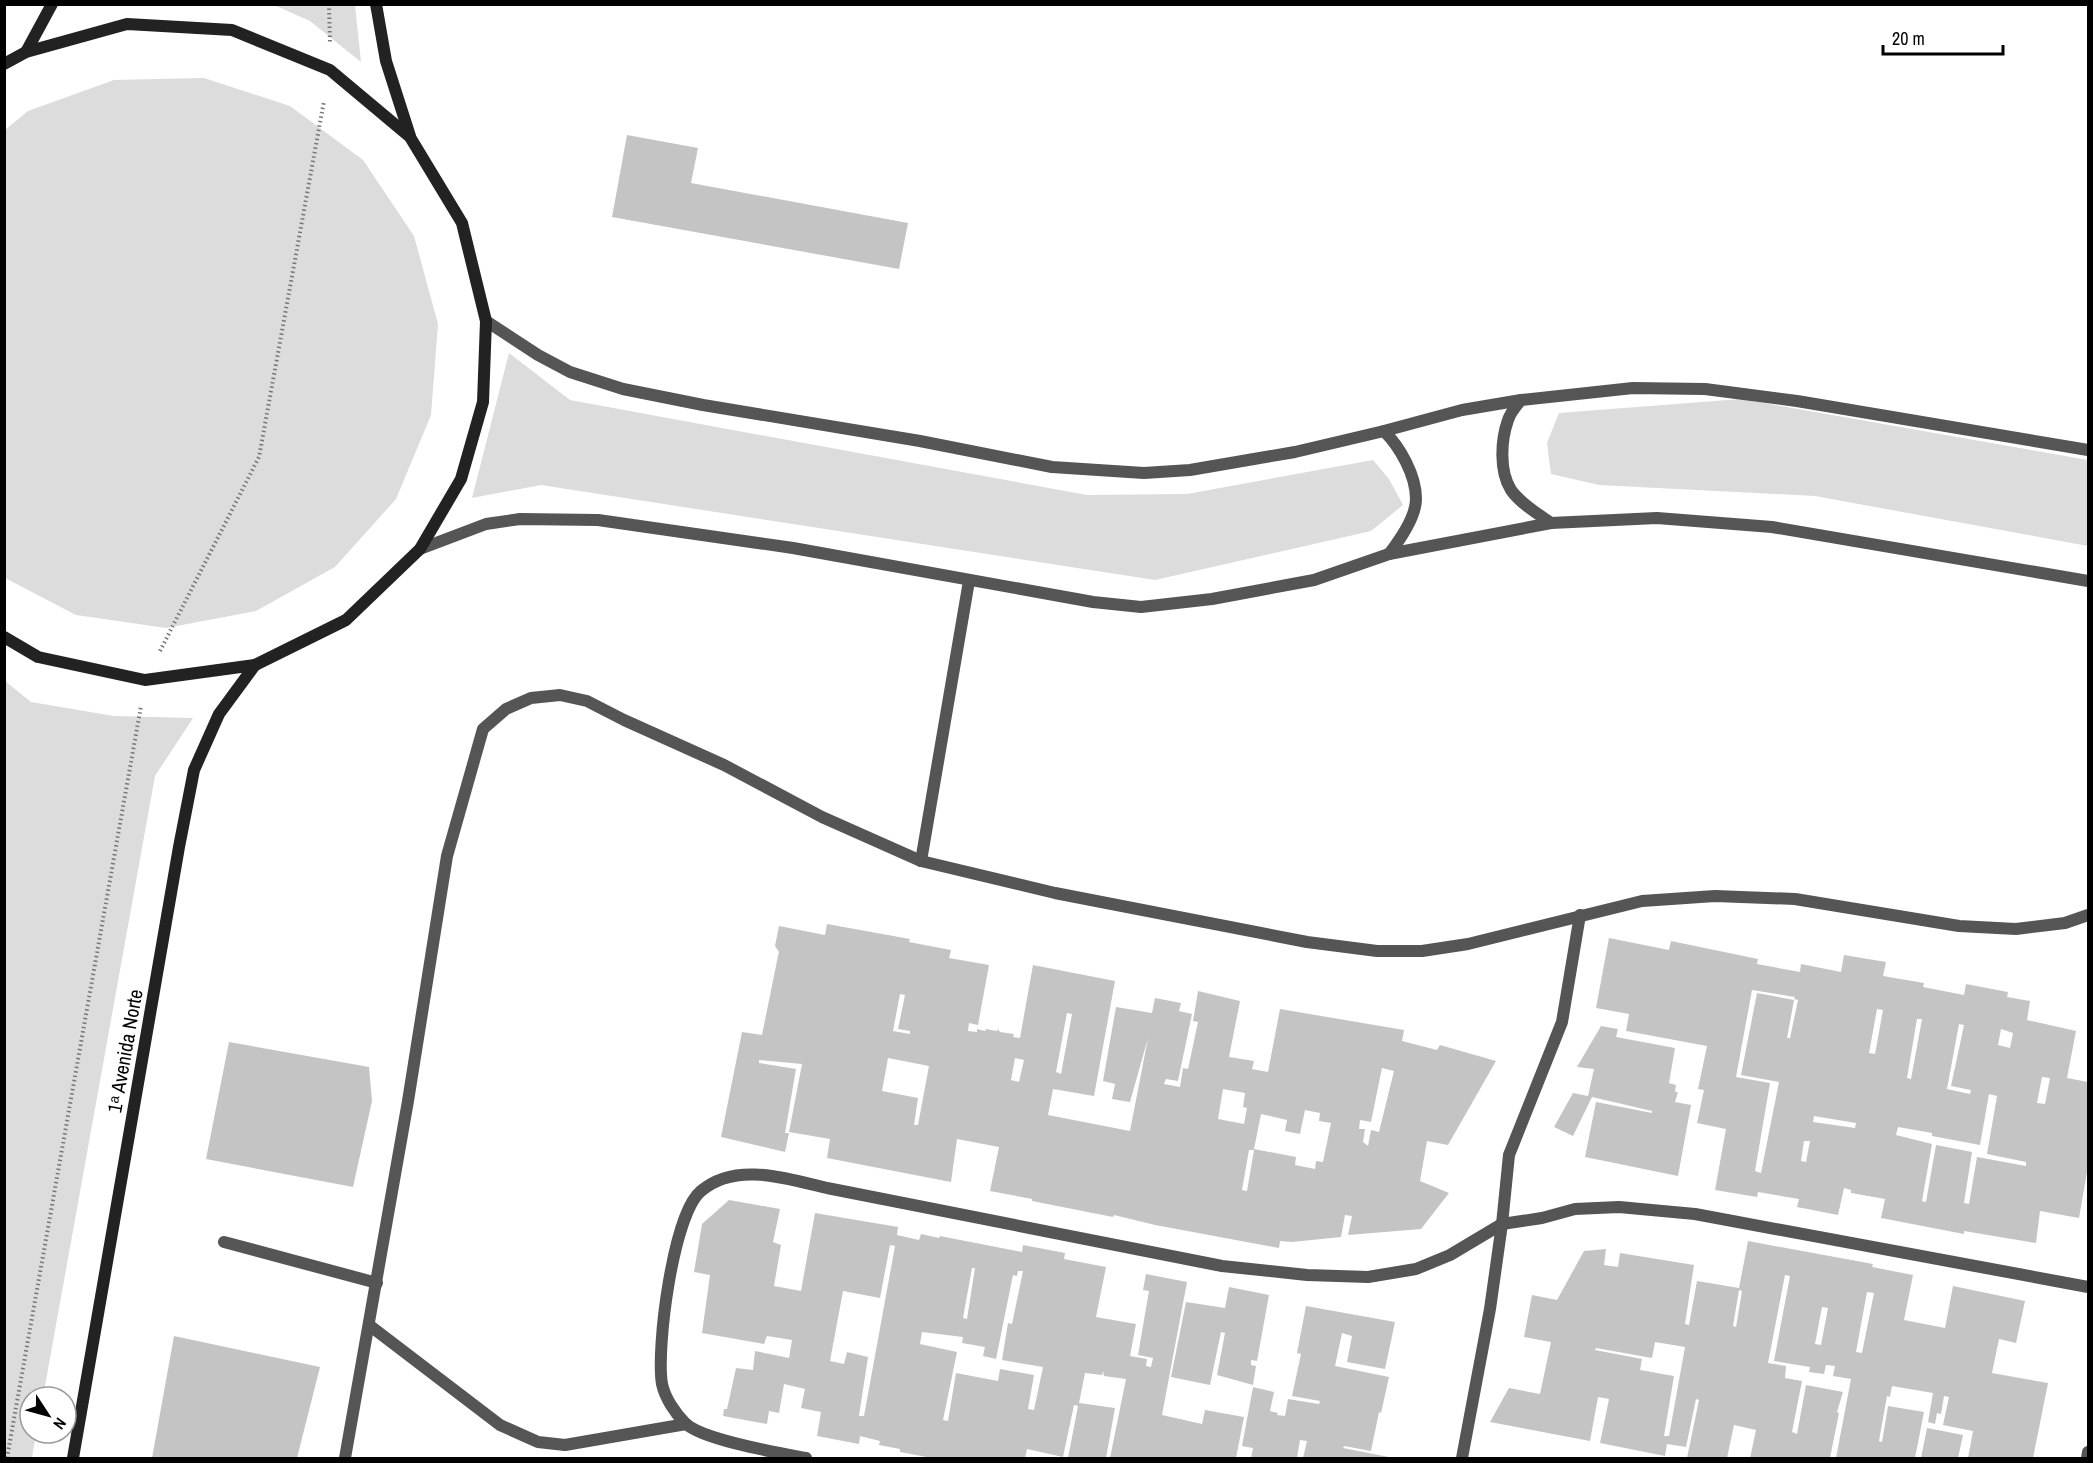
<svg xmlns="http://www.w3.org/2000/svg" width="2093" height="1463" font-family="'Archivo Narrow',sans-serif">
<style>
.green{fill:#dcdcdc}
.building{fill:#c4c4c4;fill-rule:evenodd}
.lines{fill:none;stroke-linecap:round;stroke-linejoin:round}
.path{stroke:#777;stroke-width:4;stroke-dasharray:1.5 3;stroke-linecap:butt}
.minor{stroke:#555;stroke-width:12}
.tertiary{stroke:#555;stroke-width:12}
.secondary{stroke:#222;stroke-width:12}
.labels{text-anchor:middle;stroke-width:4.5;stroke-linejoin:round;paint-order:stroke}
.street-label{font-size:20px;fill:#000;stroke:#fff}
</style>
<rect width="100%" height="100%" fill="#fff"/>
<g class="green">
<path d="M274,5H355L361,62L310,21Z"/>
<path d="M204,78L290,106L363,160L414,236L438,324L431,415L396,499L335,567L256,611L166,628L76,615L5,578V130L28,111L114,80Z"/>
<path d="M509,353L570,400L1087,495L1187,494L1373,460L1389,479L1403,505L1371,531L1155,580L541,485L472,498Z"/>
<path d="M1741,399L2088,460V546L1815,496L1599,485L1551,474L1547,443L1559,413Z"/>
<path d="M5,681L31,702L114,716L193,718L155,776L43,1397H30V1433H36L32,1458H4Z"/>
</g>
<g class="building">
<path d="M627,135L698,148L691,183L908,223L899,269L612,217Z"/>
<path d="M827,924L910,939L909,942L951,950L949,958L989,965L978,1025L969,1023L968,1031L977,1032V1029L985,1031L986,1029L997,1031L998,1029L1000,1032L1014,1034L1013,1037L1020,1038L1033,965L1115,981L1094,1096L1053,1089L1048,1115L1130,1131L1148,1038L1130,1102L1112,1099L1115,1084L1103,1081L1116,1007L1152,1013L1155,998L1181,1003L1179,1011L1192,1014L1178,1081L1166,1079L1164,1084L1180,1087L1183,1068L1188,1069L1198,1022L1193,1021L1198,991L1240,1001L1229,1057L1254,1061L1252,1069L1268,1072L1280,1009L1404,1030L1402,1041L1437,1050L1440,1045L1496,1061L1448,1145L1427,1141L1420,1181L1449,1193L1421,1229L1348,1235L1352,1216L1345,1215L1341,1237L1292,1242L1280,1241L1279,1248L1155,1225L1114,1215L1113,1217L1032,1201V1199L990,1191L999,1147L957,1139L951,1182L827,1158L830,1139L789,1132L802,1064L759,1060V1063L796,1069L785,1133H789L785,1152L721,1137L742,1032L762,1035L778,956L779,952L775,946L779,926L825,935ZM900,994L905,995L898,1029L910,1031V1034L893,1031ZM1067,1013L1072,1014L1061,1074L1056,1072ZM888,1058L929,1066L918,1125H914L918,1098L882,1091ZM1015,1058L1024,1060L1019,1082L1011,1080ZM1382,1068L1394,1071L1379,1132L1371,1130L1368,1146L1363,1142L1365,1129H1359L1360,1120L1371,1122ZM1223,1089L1245,1093L1243,1107L1247,1108L1244,1124L1218,1119ZM1305,1110L1320,1113L1319,1121L1331,1123L1323,1162L1316,1161L1315,1169L1295,1165L1296,1157L1254,1149L1261,1114L1287,1120L1285,1131L1300,1134ZM1249,1150H1254L1247,1191L1242,1190Z"/>
<path d="M1609,938L1669,950L1671,941L1758,959L1757,964L1800,972L1801,964L1841,972L1844,955L1886,962L1883,976L1924,983L1923,987L1964,995L1966,984L2008,992L2007,997L2030,1001L2027,1020L2076,1031L2067,1078L2088,1082V1174L2087,1172L2079,1218L2040,1211L2036,1243L1964,1231V1234L1881,1218L1885,1199L1851,1193V1190L1844,1188L1838,1215L1797,1207L1799,1199L1758,1192L1757,1197L1715,1190L1726,1129L1697,1123L1704,1090L1698,1089L1707,1046L1626,1031L1629,1014L1596,1008ZM1752,990L1795,997L1794,999L1798,1000L1790,1038H1787L1794,1000L1757,993L1741,1075L1779,1082L1761,1173L1755,1171L1770,1083L1736,1077ZM1877,1009L1883,1010L1875,1054L1869,1053ZM1917,1019H1922L1911,1079L1907,1078ZM1959,1024L1964,1025L1951,1086L1971,1090L1970,1094L1947,1089ZM2001,1029L2013,1033L2010,1048L1998,1045ZM2042,1077L2050,1078L2045,1104L2037,1103ZM1989,1094L1997,1096L1987,1154L2026,1162V1166L1977,1157L1969,1204L1964,1203L1972,1152L1936,1145L1926,1202L1922,1201L1932,1144L1896,1135L1898,1127L1932,1133V1136L1980,1145ZM1814,1116L1856,1123L1855,1128L1813,1122ZM1804,1141H1810L1806,1162L1801,1161Z"/>
<path d="M1601,1026L1618,1029L1616,1037L1675,1048L1669,1083L1676,1085L1675,1092H1678L1675,1102L1691,1105L1678,1176L1585,1157L1596,1102L1652,1113V1111L1592,1097L1573,1136L1554,1127L1573,1093L1588,1096L1594,1069L1577,1067Z"/>
<path d="M229,1042L369,1067L372,1101L353,1187L206,1159Z"/>
<path d="M729,1200L780,1209L773,1242L781,1245L774,1286L801,1291L815,1213L898,1227L897,1235L919,1240L921,1234L939,1238L940,1236L1022,1252L1023,1245L1065,1253L1064,1259L1106,1267L1096,1317L1136,1324L1130,1356L1147,1359L1146,1366L1151,1367L1153,1358L1138,1355L1149,1291L1143,1290L1146,1274L1187,1282L1162,1415L1202,1424L1205,1410L1244,1417L1236,1458H1110L1126,1379L1104,1376L1103,1371L1102,1375L1085,1373L1079,1403L1115,1408L1106,1458H1068L1078,1406L1074,1405L1063,1457L1027,1449L1025,1458H932L900,1452V1449L879,1445L880,1441L860,1436L859,1444L817,1436L821,1412L801,1408L805,1389L784,1384L779,1413L769,1411L767,1424L723,1416L724,1409H727L736,1368L753,1370L755,1351L789,1358L792,1340L767,1336L764,1344L702,1333L710,1275L694,1272L702,1224ZM890,1245L895,1246L864,1416H859L868,1357L847,1352L844,1364L830,1361L843,1291L880,1298ZM972,1268H975L967,1319L963,1318ZM1018,1271H1023L1012,1324L1008,1323L1002,1360L1043,1367L1034,1410L1028,1409L1034,1375L1000,1369L998,1381L956,1373L948,1421L943,1420L957,1352L920,1344L922,1332L963,1337L962,1343L985,1347L983,1356L996,1359L1013,1275L1017,1276Z"/>
<path d="M1748,1241L1873,1264L1872,1267L1913,1275L1904,1320L1945,1328L1953,1286L2025,1301L2016,1343L1999,1339L1992,1373L2048,1383L2033,1458H1968L1973,1431L1943,1425L1949,1397L1944,1396L1941,1414L1937,1413L1935,1424L1928,1422L1933,1393L1892,1386L1890,1397L1887,1396L1879,1441L1882,1442L1888,1406L1924,1412L1915,1458H1836L1851,1379L1833,1376L1835,1366L1826,1365L1824,1374L1809,1372L1810,1367L1774,1361L1790,1276L1785,1275L1768,1363L1786,1366L1785,1378L1802,1381L1792,1432L1797,1434L1806,1385L1843,1392L1837,1412L1839,1413L1830,1458H1750L1756,1430L1734,1425L1727,1458H1687L1699,1400L1696,1399L1686,1447L1667,1444L1665,1456L1600,1443L1609,1399L1598,1397L1590,1441L1490,1422L1509,1388L1540,1394L1551,1342L1524,1337L1532,1295L1557,1300L1584,1251L1606,1249L1604,1265L1618,1267L1620,1253L1694,1265L1685,1324L1689,1325L1697,1281L1739,1288ZM1739,1290L1742,1291L1736,1327L1733,1326ZM1867,1292L1874,1293L1862,1353L1856,1352ZM1822,1307L1828,1308L1821,1345L1815,1344ZM1655,1342L1685,1347L1669,1436H1664L1674,1376L1640,1370L1642,1359L1595,1350L1596,1348L1652,1358Z"/>
<path d="M1229,1287L1269,1295L1257,1361L1251,1360V1365L1256,1366L1253,1385L1217,1375L1225,1333L1221,1332L1210,1385L1171,1377L1186,1302L1225,1308Z"/>
<path d="M1306,1306L1395,1322L1385,1369L1347,1362L1352,1336L1342,1333L1335,1366L1389,1377L1381,1413L1379,1412L1371,1451L1344,1446L1343,1448L1394,1458H1303L1307,1441L1300,1440L1297,1458H1251L1253,1448L1242,1446L1253,1387L1274,1392L1270,1411L1278,1413L1277,1415L1285,1416L1288,1399L1319,1404L1320,1401L1292,1396L1301,1354L1297,1353Z"/>
<path d="M174,1336L320,1367L297,1458H152Z"/>
<path d="M1927,1428L1963,1435L1958,1458H1921Z"/>
</g>
<g class="lines">
<g class="path">
<path d="M329,4L330,43"/>
<path d="M160,651L259,457L324,101"/>
<path d="M7,1458L141,706"/>
</g>
<g class="minor">
<path d="M921,861L969,581"/>
<path d="M224,1242L377,1283"/>
<path d="M369,1325L500,1425L538,1442L565,1445L686,1424"/>
<path d="M345,1458L408,1101L447,856L483,729L506,709L531,698L560,695L587,701L624,720L724,765L822,817L921,861L1055,893L1307,942L1377,951H1422L1468,944L1642,901L1715,896L1795,899L1959,926L2016,929L2065,923L2088,915"/>
<path d="M806,1458C779,1453 702,1440 685,1423C675,1413 665,1398 662,1384C656,1348 673,1214 701,1191C736,1161 788,1179 827,1188L1222,1266L1307,1275L1368,1277L1416,1269L1450,1255L1502,1224L1542,1218L1575,1209L1619,1207L1695,1214L2088,1287"/>
<path d="M1462,1458L1490,1309L1502,1224L1509,1155L1562,1022L1580,915"/>
<path d="M2087,1458L2088,1452"/>
</g>
<g class="tertiary">
<path d="M486,321L538,355L570,372L623,389L703,405L920,441L1052,467L1144,473L1190,470L1295,452L1384,431L1462,410L1521,400L1633,388L1705,389L1797,401L2088,450"/>
<path d="M1521,400C1516,406 1510,413 1508,420C1501,440 1499,471 1511,490C1520,503 1538,514 1551,523"/>
<path d="M1384,431C1400,447 1416,475 1416,499C1416,517 1399,541 1389,554"/>
<path d="M420,549L486,524L520,519L598,520L793,548L1093,602L1141,607L1212,599L1314,580L1389,554L1551,523L1657,518L1772,527L2088,581"/>
</g>
<g class="secondary">
<path d="M376,4L386,61L410,136"/>
<path d="M26,52L52,4"/>
<path d="M4,64L26,52L127,24L232,30L330,70L410,137L462,223L486,321L483,402L461,479L420,549L346,620L255,665L145,680L38,657L4,637"/>
<path d="M73,1458L179,847L194,770L219,714L255,665"/>
</g>
</g>
<g class="labels">
<g class="street-label">
<text transform="translate(125 1051) rotate(-80)" y="7">1ᵃ Avenida Norte</text>
</g>
</g>
<rect width="2093" height="1463" fill="none" stroke="#000000" stroke-width="12"/>
<g transform="translate(48 1415) rotate(126)"><circle r="28" fill="#ffffff" stroke="#999999" stroke-width="1.5"/>
<path d="M0-4.5L10 22L0 15L-10 22Z" fill="#000000"/>
<text y="-9" font-size="16" font-weight="bold" text-anchor="middle" fill="#000000">N</text>
</g>
<path d="M1883 45v9h120v-9" fill="none" stroke="#000000" stroke-width="3"/>
<text x="1892" y="45" font-size="18" fill="#000000" stroke="#ffffff" stroke-width="4.5" paint-order="stroke">20 m</text>
</svg>
